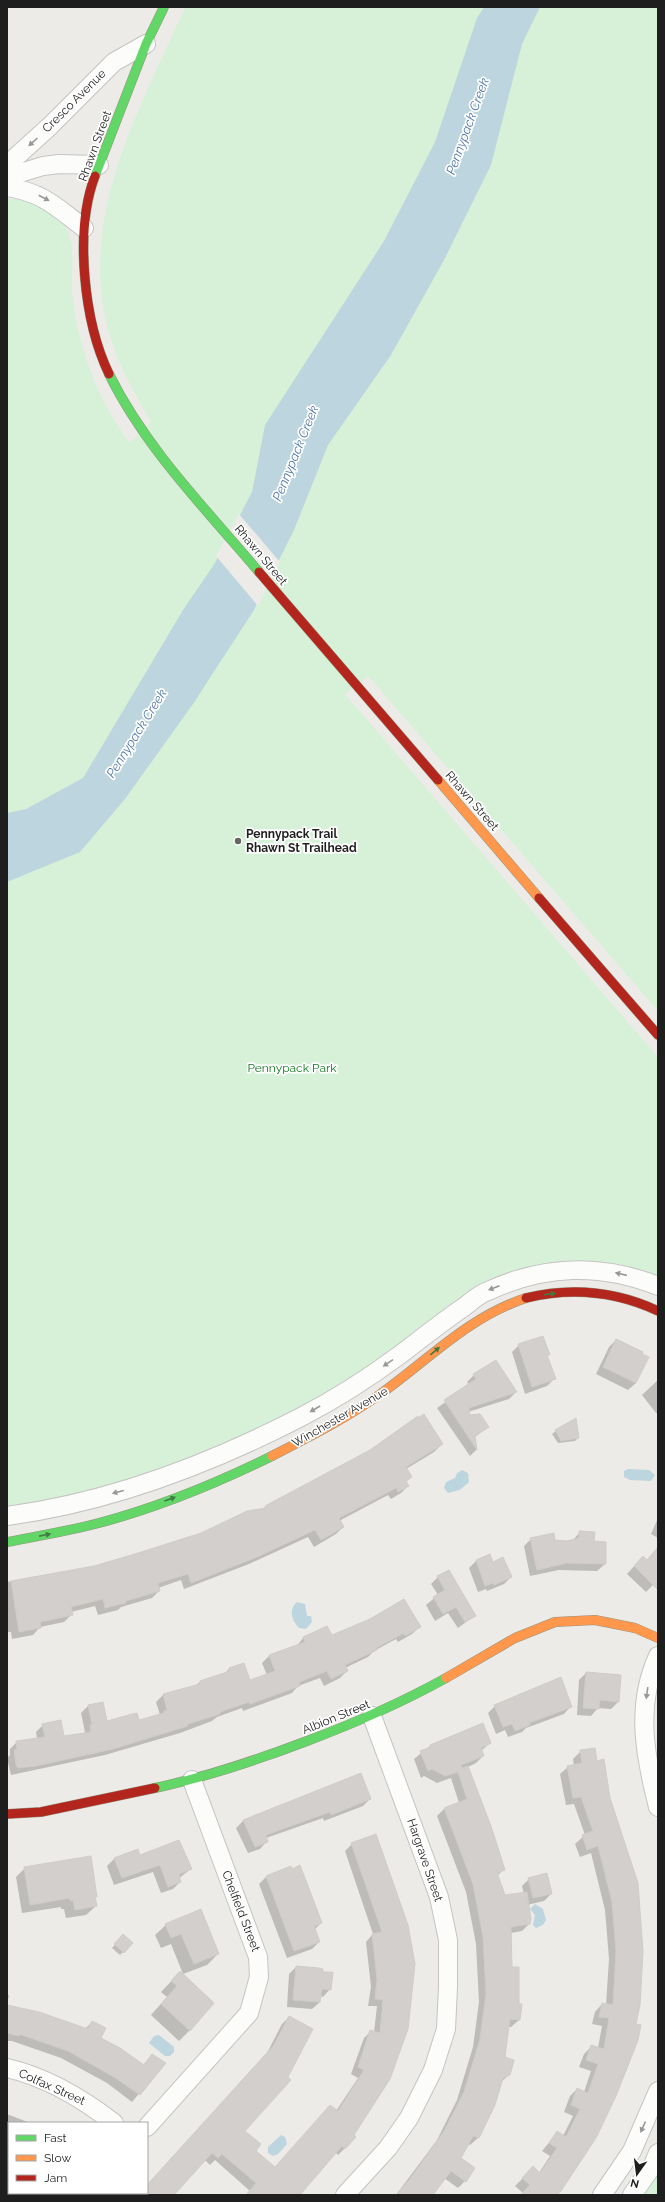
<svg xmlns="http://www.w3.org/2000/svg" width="665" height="2202" font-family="Raleway,sans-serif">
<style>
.park{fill:#d7f1d8}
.water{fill:#bdd5de}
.pier{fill:#edebe7}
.shadow{fill:#0003}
.building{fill:#d2cfcc;stroke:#d0cdc9}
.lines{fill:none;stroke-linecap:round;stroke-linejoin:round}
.street-casing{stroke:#c5c4c3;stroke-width:20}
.fast-casing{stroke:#939580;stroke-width:10}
.slow-casing{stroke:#939580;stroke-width:10}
.jam-casing{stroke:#939580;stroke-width:10}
.street{stroke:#fcfcfb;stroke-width:18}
.fast{stroke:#63d668;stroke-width:9}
.slow{stroke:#ff974d;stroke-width:9}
.jam{stroke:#b3261e;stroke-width:9}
.oneway{fill:#989898}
.oneway2{fill:#407a43}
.poi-dot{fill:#666664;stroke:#fff;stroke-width:1.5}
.labels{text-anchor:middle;stroke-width:3.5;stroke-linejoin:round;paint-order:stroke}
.street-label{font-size:12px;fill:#1e1e1e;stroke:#fff}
.poi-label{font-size:12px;font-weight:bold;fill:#1e1e1e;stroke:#fff;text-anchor:start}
.park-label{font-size:12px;fill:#127720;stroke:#fff}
.water-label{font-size:13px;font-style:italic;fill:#5077a9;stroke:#fff}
</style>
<rect width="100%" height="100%" fill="#edebe7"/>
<g class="park">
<path d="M185,7H658V1011L368,676L345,694L658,1057V1278L558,1262L523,1268L487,1280L444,1309L371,1367L295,1414L140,1481L7,1512V199C29,195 56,208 66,228C76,245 71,272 72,291C77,344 97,400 130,443L151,422C133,392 117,363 108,329C78,214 140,109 185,7Z"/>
<path d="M658,2168V2195H642Z"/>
</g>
<g class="water">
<path d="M484,7H540L522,44L491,165L444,260L391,355L328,445L294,530L254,610L193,704L125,799L80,852L7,882V813L26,809L83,778L183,610L215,563L252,492L265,425L384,241L435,142L477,18Z"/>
<path d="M628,1469L649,1470L655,1475L651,1481L630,1480L624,1477V1471Z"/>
<path d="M462,1470L468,1473L469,1482L460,1490L448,1493L444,1488L446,1482L455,1478L457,1473Z"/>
<path d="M297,1602L305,1604L307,1616H311L312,1622L306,1629L299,1628C292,1620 288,1610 297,1602Z"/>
<path d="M535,1904L543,1909L546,1920L543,1925L536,1928L533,1925L535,1915L530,1909Z"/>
<path d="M159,2035L174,2047V2052L170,2056H165L149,2043L154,2036Z"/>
<path d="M281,2135L285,2137L287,2144L278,2154L273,2156L268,2153V2147Z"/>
</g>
<path class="pier" d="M239,514L280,562L258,606L216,556Z"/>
<g class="shadow">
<path d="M616,1340L636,1383L628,1390L596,1374L609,1347Z"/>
<path d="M519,1345L548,1354L547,1356L554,1379L547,1386L525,1394L512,1352Z"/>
<path d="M495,1361L516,1392L509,1399L468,1412L469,1416L487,1427L474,1438L477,1449L470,1456L437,1408L469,1385L467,1382L474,1375Z"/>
<path d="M658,1380V1413H656L642,1395Z"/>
<path d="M556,1431L578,1438L575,1441L558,1443L552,1434Z"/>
<path d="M442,1444L434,1452L406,1469L411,1476L406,1482L408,1486L401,1493L391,1499L388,1495L339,1521L343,1527L336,1534L314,1547L308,1537L249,1564L184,1589L181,1580L158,1588L159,1591L152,1598L121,1607L118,1610L98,1615L95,1606L71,1612V1615L64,1622L40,1627L33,1635L12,1639L11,1632H7V1582L94,1567L202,1534L262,1510L265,1507Z"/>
<path d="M658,1518V1538L651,1534Z"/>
<path d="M580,1532L593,1542H605V1564L597,1571L559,1570L530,1576L524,1546L531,1539L567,1542L573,1540Z"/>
<path d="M489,1555L493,1563L511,1577L504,1584L487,1591L486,1589L478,1592L469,1568L476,1561Z"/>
<path d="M658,1557V1580L646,1592L627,1574L636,1564Z"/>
<path d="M438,1577L474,1616L458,1628L448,1613L435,1621L426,1605L438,1595L431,1584Z"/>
<path d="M327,1627L331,1637L419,1627L412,1634L398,1642L396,1639L374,1651L368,1657L345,1668L347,1671L340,1678L324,1686L320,1678L298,1686L292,1693L243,1711L242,1708L217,1717L212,1721L180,1733L105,1755L11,1775L7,1758L10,1755V1749L17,1742L37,1739L36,1732L43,1725L63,1738L84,1733L85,1732L81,1713L88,1706L102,1703L106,1722L139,1721L160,1715L156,1702L163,1695L195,1686L200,1682L224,1674L229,1669L243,1664L250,1682L267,1675L262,1663L269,1656L297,1646L303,1638Z"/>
<path d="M586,1673L618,1702L611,1709L598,1708L591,1716L577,1715L579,1680Z"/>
<path d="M495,1706H571L564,1714L526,1728L522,1732L508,1737L505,1730L496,1734L488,1713Z"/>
<path d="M482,1724L490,1743L481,1751L483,1756L476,1763L468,1767L503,1870L497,1876L504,1896L524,1894L522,1886L529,1879L551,1894L544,1901L527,1905L529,1924L522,1931L511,1933V1968L519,2020L511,2027H508L504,2058L509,2075L501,2082L494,2105L478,2138L470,2145L468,2144L460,2159L465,2181L458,2188L444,2178L432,2195H396L437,2140L457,2100L473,2047L479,2002L476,1944L466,1892L437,1816L445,1808L459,1803L451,1778L437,1783L424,1776L421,1778L414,1759L430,1746Z"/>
<path d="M594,1749L637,2040L625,2073L556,2195H521L523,2193L515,2186L533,2168L539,2173L550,2156L542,2151L557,2133L563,2136L573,2116L564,2112L570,2096L577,2089L584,2092L591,2071L579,2067L584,2054L592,2046L598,2048L602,2026L592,2024L595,2012L602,2004L606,2005L609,1959L605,1910L591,1853L580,1857L575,1844L585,1835L574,1804L566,1805L560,1774L568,1767L574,1766L573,1759L581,1751Z"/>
<path d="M361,1775L370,1799L363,1806L324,1821L323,1818L266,1838L267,1841L260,1849L248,1853L236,1828L243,1821Z"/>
<path d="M352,1844L414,1964L345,2148L338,2155L335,2152L297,2195H246L250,2191L215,2160L210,2165L205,2160L173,2195H138L140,2193H147V2185L267,2053L282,2024L289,2017L244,2131L254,2151L274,2168L336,2111L358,2078L351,2074L364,2038L371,2031L374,2032L377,2006H368L371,1987L366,1942L373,1934L345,1851Z"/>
<path d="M137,1851L139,1856L191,1869L179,1878L180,1882L173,1889L161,1893L153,1872L114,1885L107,1866L114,1859Z"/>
<path d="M25,1868L96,1896L94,1898L96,1906L86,1915L66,1918L64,1909H61V1907L22,1913L16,1877Z"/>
<path d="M266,1877L321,1923L314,1930L319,1942L312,1949L287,1958L259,1884Z"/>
<path d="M166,1925L218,1954L207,1965L183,1974L171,1944L161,1948L155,1935Z"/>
<path d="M123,1936L132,1943L120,1955L112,1948Z"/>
<path d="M296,1967L330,1989L323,1997L320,1996V2002L312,2009L287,2007L289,1974Z"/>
<path d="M180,1972L190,2030L179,2041L151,2015L167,1997L161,1992Z"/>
<path d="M7,1995H9L7,2005Z"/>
<path d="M7,2006L85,2029L92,2022L100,2038L143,2065L152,2055L164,2064L132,2102L107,2083L61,2058L12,2041H7Z"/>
<path d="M7,2114L30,2123H9V2153L7,2152Z"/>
</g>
<g class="building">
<path d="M543,1336L550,1355H547L556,1379L532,1387L518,1344Z"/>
<path d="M616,1339L643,1352L642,1354L649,1357L636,1383L603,1367Z"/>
<path d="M496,1360L517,1392L469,1408L470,1415L480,1414L489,1427L475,1436L477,1450L444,1400L476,1379L473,1374Z"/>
<path d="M424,1414L443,1444L406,1467L412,1477L406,1481L409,1486L398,1492L396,1488L339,1518L344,1527L321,1540L315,1530L257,1557L191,1583L188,1574L158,1583L160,1591L126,1601V1603L105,1608L103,1599L71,1607L73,1615L40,1622L41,1628L19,1632L11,1581L94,1566L135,1554L201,1533L247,1511L266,1508L265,1506L370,1450L418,1416V1418Z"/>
<path d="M576,1418L579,1438L561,1441L555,1430Z"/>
<path d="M579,1531L595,1532L594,1541L606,1542V1564L567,1563L537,1570L530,1538L554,1533L555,1540L567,1541L579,1538Z"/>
<path d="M658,1547V1590L634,1566L643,1556L647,1560Z"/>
<path d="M490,1554L493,1562L503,1557L512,1577L494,1585L493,1583L485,1586L476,1560Z"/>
<path d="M449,1570L476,1616L465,1622L456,1607L443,1614L433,1597L445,1590L437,1576Z"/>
<path d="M404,1599L421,1627L405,1636L404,1633L376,1648L377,1650L345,1665L348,1671L331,1679L327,1671L299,1682L300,1686L250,1704L249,1702L220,1712V1714L188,1724V1726L113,1749L36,1766L18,1768L16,1765L14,1750L17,1749L16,1741L45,1737L42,1724L61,1720L64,1736L91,1732L90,1725H92L88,1705L103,1702L107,1721L132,1714L137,1713L139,1720L164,1713V1711L167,1710L163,1694L200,1684V1681L230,1671L229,1668L244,1663L250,1680L275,1671L269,1655L305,1642L303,1637L327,1626L332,1635L370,1619Z"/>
<path d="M586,1672L621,1675L619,1702L600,1700L599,1709L583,1708Z"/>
<path d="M561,1677L572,1707L529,1723L530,1725L515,1731L512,1724L503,1727L494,1705Z"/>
<path d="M483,1723L491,1743L481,1748L484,1756L461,1765L462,1768L468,1766L491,1826L505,1870L497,1873L505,1895L527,1892L531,1919L530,1924L511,1927L512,1967H519V2004H522L520,2020L510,2019L505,2057L514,2060L510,2075L503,2078L495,2105L479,2138L473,2136L461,2158L475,2168L466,2182L451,2171L433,2195H396L410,2179L444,2131L464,2092L480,2039L486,1994L483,1937L473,1884L444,1808L467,1799L458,1772L445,1776L432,1769L428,1771L420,1751L431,1747L430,1745Z"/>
<path d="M595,1748L597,1761L604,1759L610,1798L638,1883L643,1952L640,2005L636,2024L641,2025L638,2040L616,2096L596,2138L561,2191L557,2195H520L530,2185L522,2178L533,2166L540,2173L557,2148L549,2143L557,2131L566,2137L580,2109L571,2105L577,2088L588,2093L598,2064L586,2060L591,2045L604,2049L609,2018L599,2017L602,2003L613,2005L616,1951L612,1902L598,1846L587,1850L582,1835L593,1831L581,1797L573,1798L567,1766L582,1763L580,1750Z"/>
<path d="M361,1773L371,1799L331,1815L330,1812L266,1835L268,1842L255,1847L243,1820Z"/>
<path d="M376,1834L408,1925L415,1964L408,2029L390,2079L354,2135L356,2137L345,2149L342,2146L300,2195H246L256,2183L222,2154L218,2158L212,2153L174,2195H138L140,2193H147V2185L274,2045L289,2016L313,2029L288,2077L291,2080L245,2131L261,2144L256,2151L275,2167L330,2105L338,2111L364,2070L358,2067L370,2030L380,2033L383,2000L375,1999L377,1979L372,1934L382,1932L351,1843Z"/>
<path d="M179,1840L192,1869L179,1874L181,1882L168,1887L160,1865L122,1878L114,1858L138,1849L140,1855Z"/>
<path d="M91,1856L97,1897H95L97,1906L75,1910L73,1900L70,1901V1898L30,1905L24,1867Z"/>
<path d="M300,1865L322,1923L314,1926L320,1942L294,1951L266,1876L291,1866L292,1869Z"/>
<path d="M547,1873L552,1894L533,1898L528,1878Z"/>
<path d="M201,1909L219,1954L194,1964L181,1934L171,1938L165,1924Z"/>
<path d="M123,1934L133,1943L124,1953L114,1944Z"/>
<path d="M296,1966L319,1968L323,1969V1972H333L331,1990L322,1989L320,2002L293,2000Z"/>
<path d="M180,1971L214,2003L190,2031L161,2004L177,1986L171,1981Z"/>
<path d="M7,2005L39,2012L88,2029L92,2021L106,2028L101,2038L120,2048L144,2065L152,2054L166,2063L140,2095L114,2077L68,2051L19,2034V2036L7,2033Z"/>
</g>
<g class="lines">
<defs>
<g id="street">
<path d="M7,165L50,126L114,62L146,44"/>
<path d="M7,177L43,166L59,164L99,165"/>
<path d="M7,187C44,193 55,206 84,228"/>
<path d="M7,1516C111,1502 208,1465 301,1417C336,1399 370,1377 401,1354C422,1338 442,1322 464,1307C472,1301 479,1294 488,1291C545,1265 600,1263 658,1286"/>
<path d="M658,1656C635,1706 645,1756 658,1807"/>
<path d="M7,2068C46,2077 83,2099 114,2123"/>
<path d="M147,2127L249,2013L259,1977L258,1957L192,1780"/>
<path d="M86,2195L88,2193"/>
<path d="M345,2195L388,2148L409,2118L433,2070L446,2029L448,1987V1940L439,1897L372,1716"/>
<path d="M602,2195L632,2151L658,2091"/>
<path d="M632,2195L653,2165L658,2153"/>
</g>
<g id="fast">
<path d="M95,176L146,44L164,7"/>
<path d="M109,374C146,449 206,509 259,572"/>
<path d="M7,1542C38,1536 69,1531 99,1523C159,1507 217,1483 272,1456"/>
<path d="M155,1788C207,1777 257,1760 307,1741C355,1723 401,1703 446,1678"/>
</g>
<g id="slow">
<path d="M438,780L539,898"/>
<path d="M272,1456C309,1437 345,1419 379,1395C427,1361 468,1317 526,1298"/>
<path d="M446,1678L515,1638L555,1622L595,1620L635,1628L658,1638"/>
</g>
<g id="jam">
<path d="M95,176C74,231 84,322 109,374"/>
<path d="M259,572L438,780"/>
<path d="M539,898L658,1035"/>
<path d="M526,1298C572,1287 615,1291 658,1311"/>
<path d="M7,1814L41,1812L155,1788"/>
</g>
</defs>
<use href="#street" class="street-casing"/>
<use href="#fast" class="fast-casing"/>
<use href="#slow" class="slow-casing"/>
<use href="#jam" class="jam-casing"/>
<use href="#street" class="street"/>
<use href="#fast" class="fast"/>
<use href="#slow" class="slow"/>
<use href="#jam" class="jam"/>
</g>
<defs><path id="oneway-solid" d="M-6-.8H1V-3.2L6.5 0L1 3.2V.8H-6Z"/></defs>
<g class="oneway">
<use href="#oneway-solid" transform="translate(33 142) rotate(138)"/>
<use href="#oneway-solid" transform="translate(44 198) rotate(28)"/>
<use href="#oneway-solid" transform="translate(621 1274) rotate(-167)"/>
<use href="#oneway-solid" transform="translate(494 1288) rotate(159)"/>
<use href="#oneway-solid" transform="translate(388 1363) rotate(146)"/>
<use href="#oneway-solid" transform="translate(315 1409) rotate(150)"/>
<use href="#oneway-solid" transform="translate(118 1492) rotate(166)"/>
<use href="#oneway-solid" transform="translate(647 1693) rotate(98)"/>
<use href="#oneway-solid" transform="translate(643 2127) rotate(114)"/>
</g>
<g class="oneway2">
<use href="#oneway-solid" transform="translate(550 1294) rotate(-7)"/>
<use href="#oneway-solid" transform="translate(435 1351) rotate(-40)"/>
<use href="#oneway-solid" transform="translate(170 1499) rotate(-20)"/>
<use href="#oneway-solid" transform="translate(45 1535) rotate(-11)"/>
</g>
<circle class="poi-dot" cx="238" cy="841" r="4"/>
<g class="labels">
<g class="street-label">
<text transform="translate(74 101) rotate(-45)" y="4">Cresco Avenue</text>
<text transform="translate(95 146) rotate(-70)" y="4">Rhawn Street</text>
<text transform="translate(261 555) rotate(50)" y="4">Rhawn Street</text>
<text transform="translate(472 801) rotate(49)" y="4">Rhawn Street</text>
<text transform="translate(340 1417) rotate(-30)" y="4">Winchester Avenue</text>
<text transform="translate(336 1717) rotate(-22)" y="4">Albion Street</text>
<text transform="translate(425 1860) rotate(71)" y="4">Hargrave Street</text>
<text transform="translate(241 1911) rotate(69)" y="4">Chelfield Street</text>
<text transform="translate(52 2087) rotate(24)" y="4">Colfax Street</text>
</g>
<g class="poi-label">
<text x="246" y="838">Pennypack Trail<tspan x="246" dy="14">Rhawn St Trailhead</tspan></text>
</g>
<g class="park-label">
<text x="292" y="1072">Pennypack Park</text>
</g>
<g class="water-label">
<text transform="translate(467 126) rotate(-70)" y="5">Pennypack Creek</text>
<text transform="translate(295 453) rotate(-68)" y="5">Pennypack Creek</text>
<text transform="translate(136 733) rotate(-58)" y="5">Pennypack Creek</text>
</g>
</g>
<rect width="665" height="2202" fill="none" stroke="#1e1e1e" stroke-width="16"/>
<rect x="8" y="2122" width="140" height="72" fill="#ffffff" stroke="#a5a5a5"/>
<rect x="16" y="2135" width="20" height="6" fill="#63d668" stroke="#a5a5a5"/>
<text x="44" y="2142" font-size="12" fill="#1e1e1e">Fast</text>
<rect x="16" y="2155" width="20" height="6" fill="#ff974d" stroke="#a5a5a5"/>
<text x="44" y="2162" font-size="12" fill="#1e1e1e">Slow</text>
<rect x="16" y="2175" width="20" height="6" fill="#b3261e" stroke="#a5a5a5"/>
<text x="44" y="2182" font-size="12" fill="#1e1e1e">Jam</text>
<g transform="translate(637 2174) rotate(194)" stroke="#ffffff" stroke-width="3" paint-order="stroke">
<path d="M0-3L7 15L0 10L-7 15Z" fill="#1e1e1e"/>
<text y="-6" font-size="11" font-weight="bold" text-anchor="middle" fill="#1e1e1e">N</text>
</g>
</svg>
